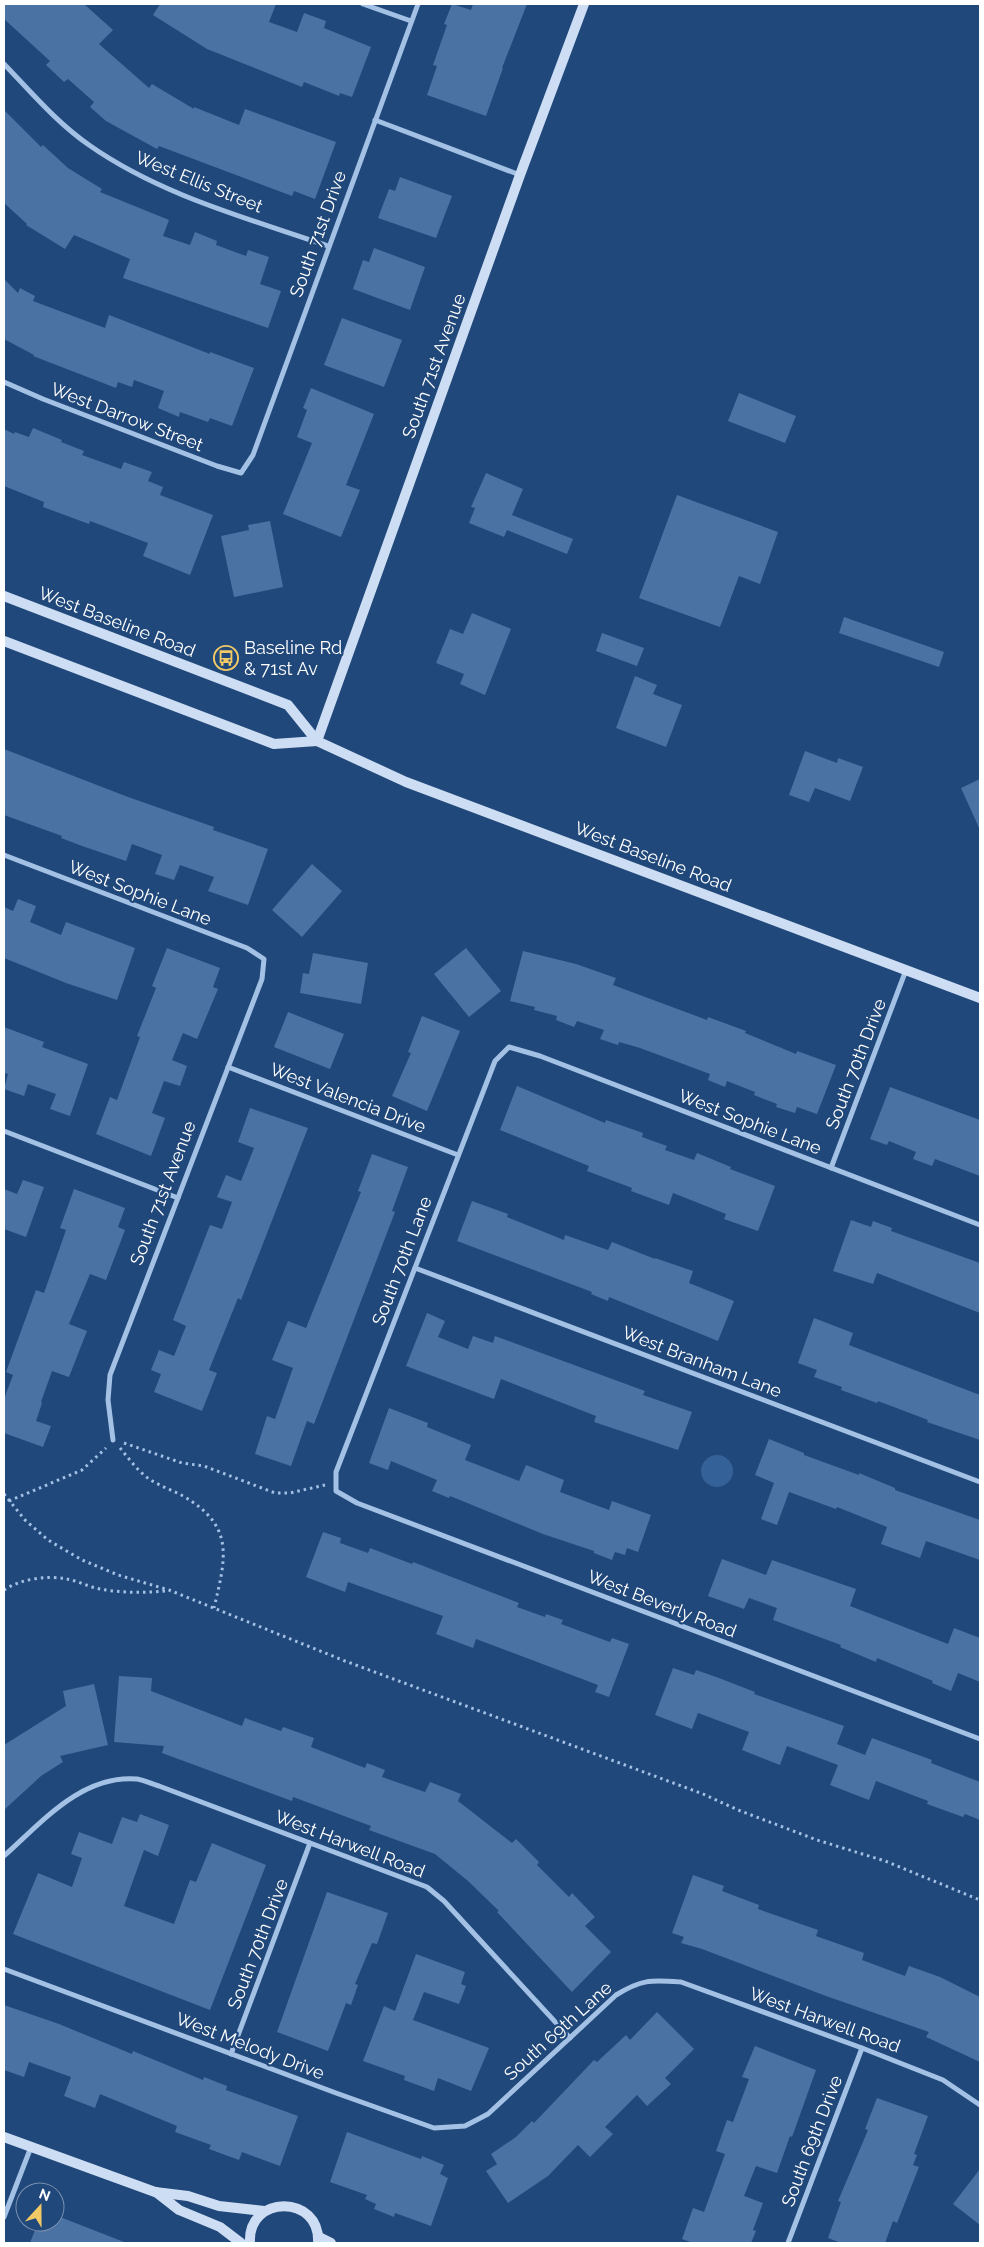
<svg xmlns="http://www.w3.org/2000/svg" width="984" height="2247" font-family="Raleway,sans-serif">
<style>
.green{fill:#346198}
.building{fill:#4a72a3}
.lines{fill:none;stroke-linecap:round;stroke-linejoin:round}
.path{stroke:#a3c1e5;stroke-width:3;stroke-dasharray:2.5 4;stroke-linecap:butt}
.street{stroke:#a3c1e5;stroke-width:5}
.secondary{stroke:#cddef4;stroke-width:10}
.labels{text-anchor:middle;stroke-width:4.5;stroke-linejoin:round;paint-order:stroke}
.street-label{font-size:18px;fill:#fff;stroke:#21487a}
.poi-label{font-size:18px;fill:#fff;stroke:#21487a;text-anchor:start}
</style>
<rect width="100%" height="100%" fill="#21487a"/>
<circle class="green" cx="717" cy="1471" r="16"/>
<g class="building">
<path d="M4,4H84L113,30L99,44L149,88L152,84L194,109V107L239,125L245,109L336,142L315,199L294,191L292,196L159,146L157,149L106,121L90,107L94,102L68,79L64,82L46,65L50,61L4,19Z"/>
<path d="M160,4H276L269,22L297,32L304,13L326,21L324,28L371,47L352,97L340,93L339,96L304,82L302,87L207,49L153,15Z"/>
<path d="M452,4L471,10L473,4H527L502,68H503L486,116L427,95L437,66L433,65L447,25L444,24Z"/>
<path d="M4,110L41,147L43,145L68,168L102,189L100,192L169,220L163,236L190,245L195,232L217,241L216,245L246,256L248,250L269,257L260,284L281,291L268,328L123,278L130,259L74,235L65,249L26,225L27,224L4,203Z"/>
<path d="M400,177L452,196L436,238L378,218L389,189L395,191Z"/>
<path d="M374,248L425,267L410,310L353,289L363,260L369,262Z"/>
<path d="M4,279L18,293L20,288L35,296L33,301L105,328L109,315L210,354V352L254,368L232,426L210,418L208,422L180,412L179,417L158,408L164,391L134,380L132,387L118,382L116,388L33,356L34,355L4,339Z"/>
<path d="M342,318L402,340L384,387L324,365Z"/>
<path d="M311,388L374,414L346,485L360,490L341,537L283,514L312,443L297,437L307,410L303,408Z"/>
<path d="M739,393L796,416L785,443L728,421Z"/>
<path d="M33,428L62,440L61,442L84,451L82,455L121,469L124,462L152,472L148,481L163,487L160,495L213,515L190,575L143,556L148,543L90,521L89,524L43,507L44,502L4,486V429L14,434L15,432L29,437Z"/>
<path d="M486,473L523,489L512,515L573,539L567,554L507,530L504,537L469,523L475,508L471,507Z"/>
<path d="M677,495L778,532L760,584L739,576L720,627L639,598Z"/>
<path d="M270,521L283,587L234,597L221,536L249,530L248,525Z"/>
<path d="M472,613L511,629L485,695L460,684L464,674L436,663L450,629L463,634Z"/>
<path d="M844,617L944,652L939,667L839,633Z"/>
<path d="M602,633L644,648L637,666L596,651Z"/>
<path d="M635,676L657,685L653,694L682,705L666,747L616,728Z"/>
<path d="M4,749L128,797L214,827L213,830L268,849L248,905L208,891L214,877L180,865L174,880L155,874L162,855L132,844L126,861L82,846L61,838L62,836L4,815Z"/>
<path d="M805,751L837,763L838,758L863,767L850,801L815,788L809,802L789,795Z"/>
<path d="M980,779V830L961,788Z"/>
<path d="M312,864L342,891L302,937L272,910Z"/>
<path d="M18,899L36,906L30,922L61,935L66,922L135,948L117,1000L66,983L4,958V907L13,911Z"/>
<path d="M167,948L220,968L213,987L218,989L197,1039L183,1033L172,1060L187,1066L180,1086L164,1081L152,1113L165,1118L151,1156L96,1134L110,1097L117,1100L140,1037L137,1036L156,988L152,986Z"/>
<path d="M466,948L501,991L469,1017L434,974Z"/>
<path d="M523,951L576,964L616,978L613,985L707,1020L708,1017L746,1031L745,1033L796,1054L797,1051L836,1065L817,1114L797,1107L795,1113L776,1107L777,1104L754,1095L755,1092L727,1081L725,1087L708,1080L710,1074L640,1048L619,1042L618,1045L600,1039L604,1030L577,1021L574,1027L556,1020L557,1016L534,1010L535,1007L510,1001Z"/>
<path d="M313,953L368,963L361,1004L300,993L303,973L309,974Z"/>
<path d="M288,1012L344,1034L330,1069L274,1047Z"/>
<path d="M422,1016L460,1031L427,1111L392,1096L411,1053L408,1052Z"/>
<path d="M4,1027L44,1042L42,1047L88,1064L70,1116L50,1109L56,1094L28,1084L24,1096L4,1089L8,1074L4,1073Z"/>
<path d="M517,1086L605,1123L606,1120L643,1133L642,1137L667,1146L665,1150L694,1160L697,1153L731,1167L730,1169L775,1186L758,1231L724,1219L726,1214L673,1193L669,1205L631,1191L632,1188L587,1171L589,1166L500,1130Z"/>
<path d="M890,1087L980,1120V1176L935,1159L932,1166L913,1159L916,1152L889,1141L887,1145L870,1139Z"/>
<path d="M250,1108L308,1128L241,1300L238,1298L209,1370L217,1373L202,1411L154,1392L161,1374L151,1370L159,1350L174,1356L186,1326L173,1320L210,1225L222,1229L232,1202L217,1197L226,1175L241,1181L254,1148L238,1142Z"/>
<path d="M372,1154L408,1167L392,1211L395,1212L314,1424L307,1421L291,1466L255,1454L267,1416L275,1419L293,1368L272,1360L288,1321L306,1328L361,1192L358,1191Z"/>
<path d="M23,1180L44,1187L26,1237L4,1229V1189L17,1194Z"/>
<path d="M74,1189L125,1208L118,1227L125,1230L106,1280L90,1274L69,1324L87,1331L69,1377L52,1371L41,1402L42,1403L36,1421L51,1426L43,1447L4,1433V1399L13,1375L6,1372L36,1290L44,1293L66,1230L60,1228Z"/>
<path d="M472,1201L508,1214L507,1217L564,1240L565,1235L608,1250L612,1242L655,1259V1258L693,1271L689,1283L734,1301L718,1341L609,1297L608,1301L591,1294L592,1292L457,1241Z"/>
<path d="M851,1220L871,1227L873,1221L892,1228L891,1231L980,1263V1313L877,1273L873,1284L833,1271Z"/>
<path d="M427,1313L445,1321L438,1337L468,1349L473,1336L493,1343L495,1336L645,1391L643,1395L692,1412L678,1450L594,1422L596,1416L501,1379L494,1399L406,1366Z"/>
<path d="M814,1318L853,1333L849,1345L980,1395V1440L927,1422L928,1420L878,1401L877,1403L841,1390L842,1387L814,1377L817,1370L798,1363Z"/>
<path d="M389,1408L428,1423L427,1427L471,1445L465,1460L519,1481L526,1465L564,1480L560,1492L609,1510L612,1501L651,1515L638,1552L627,1548L625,1555L615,1552L612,1560L594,1553V1551L543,1534L450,1496L449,1498L432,1491L437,1480L391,1461L388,1470L369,1463Z"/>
<path d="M769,1439L804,1453V1455L859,1475V1473L895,1488V1490L980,1520V1560L926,1541L920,1558L881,1544L887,1527L837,1507L836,1509L789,1492L777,1525L761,1519L774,1483L755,1475Z"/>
<path d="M323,1532L341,1538L340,1543L368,1553L370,1548L412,1564L413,1562L519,1603L517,1607L545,1617L546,1614L563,1620L561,1624L588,1634L610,1642L612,1638L629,1644L609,1697L595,1692L598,1685L476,1639L473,1648L436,1634L443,1616L348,1582L345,1592L306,1577Z"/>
<path d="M722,1559L766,1575L772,1560L856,1589L850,1606L948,1644L954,1628L980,1638V1682L958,1673L951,1691L932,1683L933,1681L877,1658L876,1662L840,1647L841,1645L773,1620L777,1608L749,1598L744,1609L708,1596Z"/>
<path d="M673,1668L694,1675L696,1670L719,1678L755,1692L754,1694L844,1726L837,1744L865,1755L872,1738L932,1760L931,1763L980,1782V1820L965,1814L963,1817L927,1804L928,1801L876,1781L869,1800L830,1785L838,1765L787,1746L780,1765L742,1750L749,1732L698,1713L692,1729L655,1715Z"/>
<path d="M119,1676L152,1678L151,1691L242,1726L245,1718L281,1731L283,1727L314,1738L311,1747L365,1768L367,1763L385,1770L382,1777L425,1792L430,1782L461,1794L458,1801L512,1843L516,1839L539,1862L537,1865L569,1897L572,1893L595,1917L585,1926L611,1952L572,1992L497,1912L499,1911L468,1881L435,1854L369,1830L371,1826L293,1797L292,1801L162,1753L164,1746L114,1742Z"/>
<path d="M94,1684L108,1745L60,1756L63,1762L41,1776L4,1810V1745L66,1706L63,1691Z"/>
<path d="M140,1814L169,1825L158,1856L144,1850L124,1906L174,1924L190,1880L196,1882L212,1843L266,1865L210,2010L13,1934L38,1873L72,1887L82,1858L71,1854L79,1832L112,1844L122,1817L137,1822Z"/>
<path d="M693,1875L724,1886L722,1891L759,1905L758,1909L818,1930L816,1936L864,1953L862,1960L905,1976L909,1966L940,1977L980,1997V2062L926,2037L929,2032L826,1996L702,1949L681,1943L684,1937L672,1933Z"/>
<path d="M327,1892L388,1913L377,1944L372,1943L355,1984L358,1985L351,2005L346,2003L328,2051L277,2032Z"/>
<path d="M416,1954L465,1972L461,1984L466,1986L459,2004L424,1992L413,2020L489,2048L471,2091L438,2078L434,2091L404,2080L405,2076L363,2061L384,2006L395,2011Z"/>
<path d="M4,2005L59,2024L132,2054L133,2051L203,2080L204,2077L227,2086L226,2090L298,2116L280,2166L242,2152L239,2160L209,2149L211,2145L175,2132L177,2126L100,2094L95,2108L64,2096L71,2077L29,2062L24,2077L4,2070Z"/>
<path d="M657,2012L694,2049L665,2078L671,2084L647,2106L637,2095L605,2127L613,2134L590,2157L578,2145L548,2176L508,2203L486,2171L497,2164L491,2154L516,2137L532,2121L534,2123L594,2060L597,2062L626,2035L630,2040Z"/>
<path d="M755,2046L816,2070L792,2137L790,2136L777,2173L756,2166L744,2196L763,2203L753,2230L756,2231L751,2243H693L682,2239L693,2208L704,2212L725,2154L716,2151L727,2120L733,2122L749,2079L742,2077Z"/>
<path d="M877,2098L928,2116L914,2154L917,2155L913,2165L919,2167L897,2223L893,2221L885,2243H841L828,2238L841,2202L838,2201L868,2130L865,2129Z"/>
<path d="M347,2132L421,2159L422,2156L444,2165L440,2174L448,2178L431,2226L395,2213L394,2217L374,2209L376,2204L365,2199L367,2195L330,2182Z"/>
<path d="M980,2169V2225L953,2204Z"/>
<path d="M55,2215L124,2242V2243H30L38,2222H55Z"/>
</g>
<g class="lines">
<g class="path">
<path d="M124,1443L182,1463L204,1466L275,1493H290L325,1485"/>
<path d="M120,1448C129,1459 138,1471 149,1479C160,1486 172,1490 183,1496C235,1526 226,1557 214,1608"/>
<path d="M4,1494L25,1520L48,1540L82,1560L118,1575L169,1590L345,1661L703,1794L738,1810L817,1840L885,1861L980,1900"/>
<path d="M9,1501L82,1470L106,1448"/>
<path d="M4,1590C20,1579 48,1575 67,1579C78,1581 89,1587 100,1589C121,1593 145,1593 166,1591"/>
</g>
<g class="street">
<path d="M363,4L411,21"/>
<path d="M4,64C31,92 57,123 89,145C160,195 247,218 328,246"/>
<path d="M375,120L520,175"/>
<path d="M4,382L43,399L217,466L241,473L253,455L418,4"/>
<path d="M4,855L247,948L264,959L262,979L110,1375L108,1400L113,1440"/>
<path d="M228,1067L458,1155"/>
<path d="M4,1131L178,1198"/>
<path d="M831,1168L906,970"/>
<path d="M980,1225L540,1056L509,1047L495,1061L336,1472V1491L357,1503L980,1739"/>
<path d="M415,1268L980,1482"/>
<path d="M4,1856C41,1823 82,1774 137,1779C144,1780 152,1784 159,1786L427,1887L444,1901L570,2038"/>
<path d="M4,1969L336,2093L434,2128L465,2126L488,2114L616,1995C642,1979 651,1980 681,1982L862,2048L943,2080L980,2105"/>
<path d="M231,2054L310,1843"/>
<path d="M4,2217L31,2147"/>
<path d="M788,2243L862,2048"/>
</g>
<g class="secondary">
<path d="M4,596L288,705L317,741L406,782L980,998"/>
<path d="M4,641L274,744L317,741"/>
<path d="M317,741L520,175L584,4"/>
<path d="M4,2137L155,2192L188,2196L219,2206L264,2211"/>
<path d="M156,2192L179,2210L220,2227L241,2243"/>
<path d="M319,2237L331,2243"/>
<path d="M250,2243C247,2194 321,2194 318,2243"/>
</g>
</g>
<defs>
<symbol id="bus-ring" viewBox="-11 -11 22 22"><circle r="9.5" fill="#21487a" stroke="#f1c965" stroke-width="1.5"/><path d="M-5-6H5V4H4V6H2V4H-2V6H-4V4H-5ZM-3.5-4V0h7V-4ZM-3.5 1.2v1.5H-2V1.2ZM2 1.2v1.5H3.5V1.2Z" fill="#f1c965"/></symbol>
</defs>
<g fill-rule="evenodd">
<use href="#bus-ring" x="212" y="644" width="28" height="28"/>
</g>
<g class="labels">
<g class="street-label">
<text transform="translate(199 182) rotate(22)" y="6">West Ellis Street</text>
<text transform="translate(318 234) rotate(-70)" y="6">South 71st Drive</text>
<text transform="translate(434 366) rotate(-70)" y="6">South 71st Avenue</text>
<text transform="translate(127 417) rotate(21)" y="6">West Darrow Street</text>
<text transform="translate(117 622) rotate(21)" y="6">West Baseline Road</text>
<text transform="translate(653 857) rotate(21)" y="6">West Baseline Road</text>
<text transform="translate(140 893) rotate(21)" y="6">West Sophie Lane</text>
<text transform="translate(856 1064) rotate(-69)" y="6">South 70th Drive</text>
<text transform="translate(348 1098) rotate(21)" y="6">West Valencia Drive</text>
<text transform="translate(750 1122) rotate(21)" y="6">West Sophie Lane</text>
<text transform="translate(163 1193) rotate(-69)" y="6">South 71st Avenue</text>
<text transform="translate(402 1261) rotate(-69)" y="6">South 70th Lane</text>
<text transform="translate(702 1362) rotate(21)" y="6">West Branham Lane</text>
<text transform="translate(662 1604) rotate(21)" y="6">West Beverly Road</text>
<text transform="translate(350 1844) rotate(21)" y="6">West Harwell Road</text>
<text transform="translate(258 1944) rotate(-69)" y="6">South 70th Drive</text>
<text transform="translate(825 2020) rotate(20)" y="6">West Harwell Road</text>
<text transform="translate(558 2031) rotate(-42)" y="6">South 69th Lane</text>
<text transform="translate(250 2046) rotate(21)" y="6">West Melody Drive</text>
<text transform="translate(812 2141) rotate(-69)" y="6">South 69th Drive</text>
</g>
<g class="poi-label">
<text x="244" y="654">Baseline Rd<tspan x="244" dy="21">&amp; 71st Av</tspan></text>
</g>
</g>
<rect width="984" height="2247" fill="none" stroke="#ffffff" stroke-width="10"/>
<g transform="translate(40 2207) rotate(21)"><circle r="24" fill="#21487a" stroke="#7a91af"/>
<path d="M0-4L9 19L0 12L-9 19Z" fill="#f1c965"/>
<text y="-8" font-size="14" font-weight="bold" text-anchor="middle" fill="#ffffff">N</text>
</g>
</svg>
